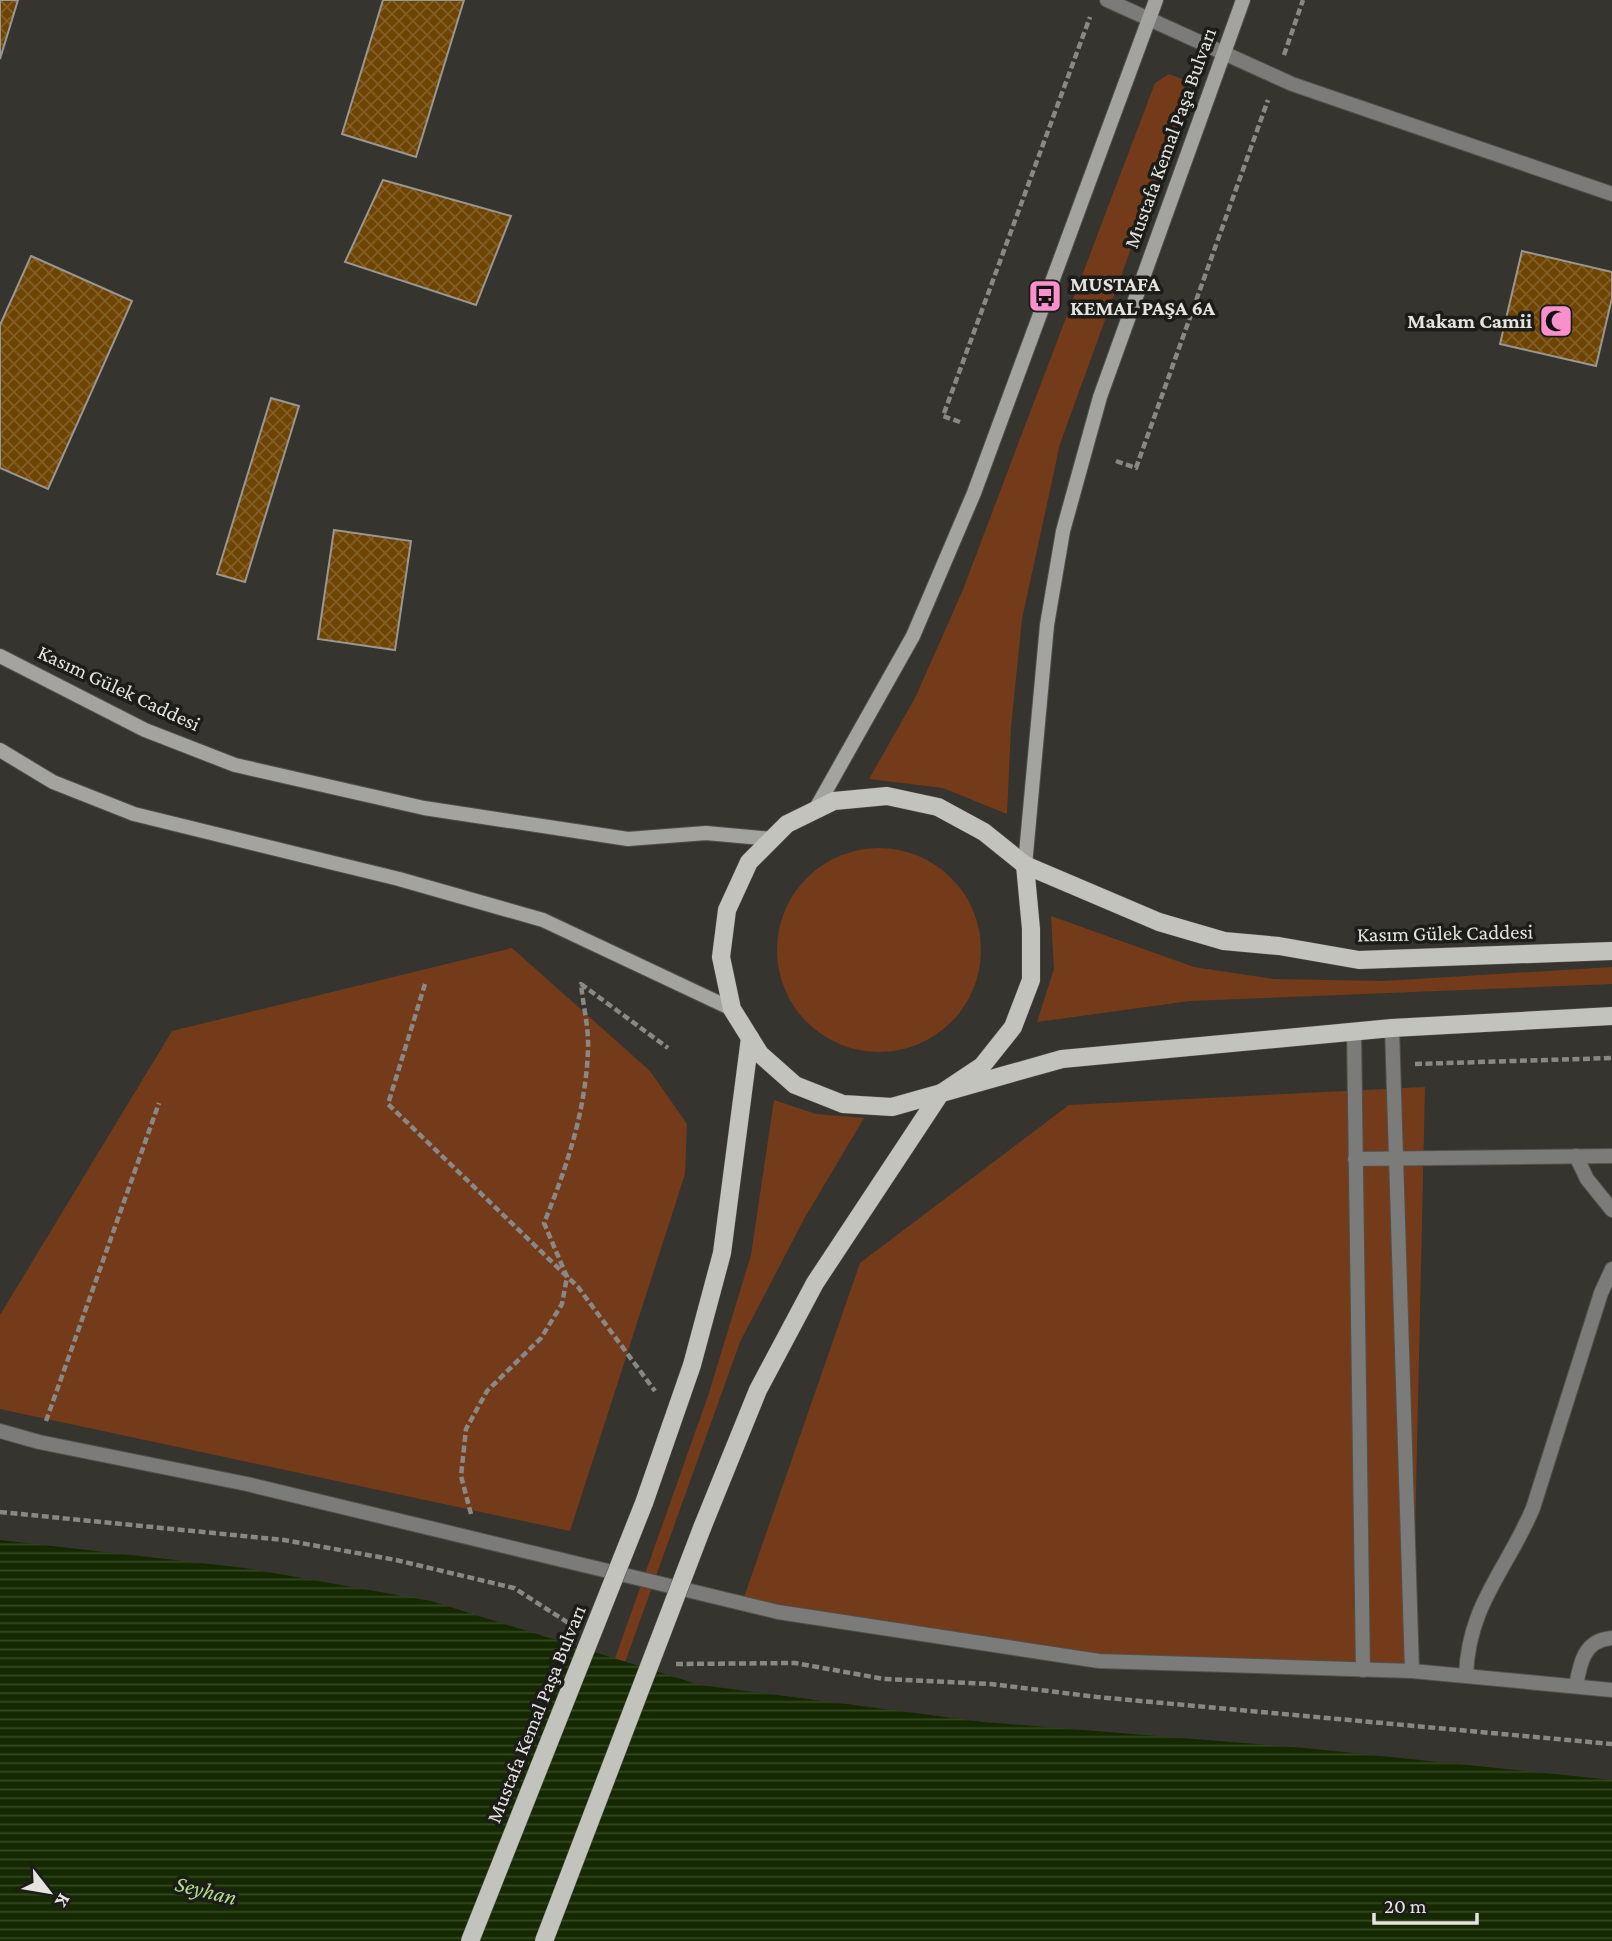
<svg xmlns="http://www.w3.org/2000/svg" width="1612" height="1941" font-family="'Crimson Pro',serif">
<style>
.green{fill:#733b1a}
.water{fill:url(#water-rules)}
.building{fill:url(#building-cross-hatch);stroke:#9a9691;stroke-width:2}
.lines{fill:none;stroke-linecap:round;stroke-linejoin:round}
.service-casing{stroke:#52504b;stroke-width:16}
.minor-casing{stroke:#52504b;stroke-width:16}
.secondary-casing{stroke:#52504b;stroke-width:16}
.primary-casing{stroke:#52504b;stroke-width:19}
.path{stroke:#8a8884;stroke-width:4.5;stroke-dasharray:7 3.5;stroke-linecap:butt}
.service{stroke:#7b7c79;stroke-width:14}
.minor{stroke:#7b7c79;stroke-width:14}
.secondary{stroke:#a3a4a0;stroke-width:14}
.primary{stroke:#c2c3bd;stroke-width:18}
.primary-bridge-casing{stroke:#52504b;stroke-width:19;stroke-linecap:butt}
.primary-bridge{stroke:#c2c3bd;stroke-width:18}
.labels{text-anchor:middle;stroke-width:7;stroke-linejoin:round;paint-order:stroke}
.street-label{font-size:21px;fill:#e4e3e0;stroke:#1c1c19}
.poi-label{font-size:21px;font-weight:bold;fill:#e4e3e0;stroke:#1c1c19;text-anchor:start}
.water-label{font-size:23px;font-style:italic;fill:#afde8a;stroke:#1c1c19}
</style>
<defs>
<pattern id="water-rules" width="6" height="5" patternUnits="userSpaceOnUse" patternTransform="scale(1.75)"><rect width="6" height="5" fill="#142900"/><path d="M0 2.5h6" fill="none" stroke="#364825"/></pattern>
<pattern id="building-cross-hatch" width="8" height="8" patternUnits="userSpaceOnUse" patternTransform="scale(1.75)"><rect width="8" height="8" fill="#6e4403"/><path d="M0 0l8 8M0 8l8-8" fill="none" stroke="#835f27"/></pattern>
</defs>
<rect width="100%" height="100%" fill="#36342f"/>
<g class="green">
<path d="M1169,74L1182,79L1186,97L1060,444L1022,619L1011,727L1007,814L943,788L869,779L915,698L962,592L1155,83Z"/>
<circle cx="879" cy="950" r="102"/>
<path d="M1051,916L1194,967L1273,979L1383,981L1612,967V984L1190,1001L1037,1022L1054,969Z"/>
<path d="M512,948L650,1071L687,1124L685,1174L570,1531L0,1409V1315L172,1031Z"/>
<path d="M1425,1087L1412,1671L1099,1661L742,1603L860,1263L1069,1105Z"/>
<path d="M774,1100L816,1114L864,1118L804,1219L740,1342L525,1941H515L708,1396L751,1255Z"/>
</g>
<path class="water" d="M0,1540L245,1568L431,1601L700,1685L984,1722L1305,1748L1612,1780V1941H0Z"/>
<g class="building">
<path d="M0,0H18L0,59Z"/>
<path d="M383,0H464L416,157L342,134Z"/>
<path d="M383,180L511,216L476,305L345,262Z"/>
<path d="M1522,251L1612,272V298L1596,366L1500,344Z"/>
<path d="M31,256L132,301L48,489L0,468V325Z"/>
<path d="M271,398L299,406L245,582L217,574Z"/>
<path d="M334,530L411,541L395,650L318,639Z"/>
</g>
<g class="lines">
<defs>
<g id="service">
<path d="M1576,1156L1587,1179L1612,1210"/>
<path d="M1355,1159L1612,1156"/>
<path d="M1466,1676C1468,1605 1507,1570 1533,1508L1601,1293L1612,1269"/>
<path d="M1576,1686C1580,1663 1584,1640 1612,1638"/>
</g>
<g id="minor">
<path d="M1107,0L1292,84L1612,194"/>
<path d="M1392,1028L1412,1671"/>
<path d="M1354,1031L1363,1670"/>
<path d="M0,1431L39,1442L247,1484L778,1612L1099,1661L1412,1671L1612,1690"/>
</g>
<g id="secondary">
<path d="M0,656L145,730L235,765L424,808L628,839L706,833L773,839"/>
<path d="M0,750L53,782L134,814L399,879L543,920L732,1009"/>
<path d="M815,810L913,636L974,493L1156,0"/>
<path d="M1025,865L1047,625L1063,531L1100,397L1243,0"/>
</g>
<g id="primary">
<path d="M1612,951L1359,960L1279,946L1224,941L1159,922L1025,865L984,832L938,807L887,796L834,801L787,824L749,862L727,910L721,957L732,1009L760,1054L795,1085L843,1104L892,1107L1062,1059L1392,1028L1612,1016"/>
<path d="M644,1503L692,1365L722,1253L750,1038"/>
<path d="M702,1528L758,1390L815,1283L940,1094L982,1066L1013,1027L1031,980V929L1025,865"/>
</g>
</defs>
<use href="#service" class="service-casing"/>
<use href="#minor" class="minor-casing"/>
<use href="#secondary" class="secondary-casing"/>
<use href="#primary" class="primary-casing"/>
<g class="path">
<path d="M1284,55L1303,0"/>
<path d="M960,422L943,416L1090,17"/>
<path d="M1116,461L1136,468L1268,100"/>
<path d="M425,984L388,1104L578,1287L655,1391"/>
<path d="M1415,1064L1612,1058"/>
<path d="M46,1421L159,1103"/>
<path d="M0,1512L284,1540L396,1560L514,1588L570,1624"/>
<path d="M471,1514L461,1476L466,1429L487,1391L541,1338L562,1304L567,1277L544,1223C567,1167 586,1110 588,1049C589,1028 583,1005 581,984L668,1048"/>
<path d="M676,1664L795,1663L884,1679L991,1684L1097,1697L1612,1744"/>
</g>
<use href="#service" class="service"/>
<use href="#minor" class="minor"/>
<use href="#secondary" class="secondary"/>
<use href="#primary" class="primary"/>
<defs>
<g id="primary-bridge">
<path d="M470,1941L644,1503"/>
<path d="M544,1941L702,1528"/>
</g>
</defs>
<use href="#primary-bridge" class="primary-bridge-casing"/>
<use href="#primary-bridge" class="primary-bridge"/>
</g>
<defs>
<symbol id="bus-square" viewBox="-11 -11 22 22"><rect x="-9" y="-9" width="18" height="18" rx="4" fill="#f890cb" stroke="#1c1c19"/><path d="M-5-6H5V4H4V6H2V4H-2V6H-4V4H-5ZM-3.5-4V0h7V-4ZM-3.5 1.2v1.5H-2V1.2ZM2 1.2v1.5H3.5V1.2Z" fill="#111"/></symbol>
<symbol id="mosque-square" viewBox="-11 -11 22 22"><rect x="-9" y="-9" width="18" height="18" rx="4" fill="#f890cb" stroke="#1c1c19"/><path d="M3.5-4.9A6 6 0 1 0 3.5 4.9A5 5 0 1 1 3.5-4.9Z" fill="#111"/></symbol>
</defs>
<g fill-rule="evenodd">
<use href="#bus-square" x="1026" y="277" width="38" height="38"/>
<use href="#mosque-square" x="1537" y="302" width="38" height="38"/>
</g>
<g class="labels">
<g class="street-label">
<text transform="translate(1170 138) rotate(-70)" y="7">Mustafa Kemal Paşa Bulvarı</text>
<text transform="translate(119 688) rotate(25)" y="7">Kasım Gülek Caddesi</text>
<text transform="translate(1445 933) rotate(-1)" y="7">Kasım Gülek Caddesi</text>
<text transform="translate(536 1714) rotate(-68)" y="7">Mustafa Kemal Paşa Bulvarı</text>
</g>
<g class="poi-label">
<text x="1070" y="291">MUSTAFA<tspan x="1070" dy="24">KEMAL PAŞA 6A</tspan></text>
<text x="1532" y="328" text-anchor="end">Makam Camii</text>
</g>
<g class="water-label">
<text transform="translate(206 1890) rotate(14)" y="8">Seyhan</text>
</g>
</g>
<g transform="translate(49 1892) rotate(121)" stroke="#1c1c19" stroke-width="5" paint-order="stroke">
<path d="M0-5L12 26L0 18L-12 26Z" fill="#e4e3e0"/>
<text y="-10" font-size="19" font-weight="bold" text-anchor="middle" fill="#e4e3e0">K</text>
</g>
<path d="M1374 1913v10h103v-10" fill="none" stroke="#e4e3e0" stroke-width="3.5"/>
<text x="1384" y="1913" font-size="21" fill="#e4e3e0" stroke="#1c1c19" stroke-width="5" paint-order="stroke">20 m</text>
</svg>
